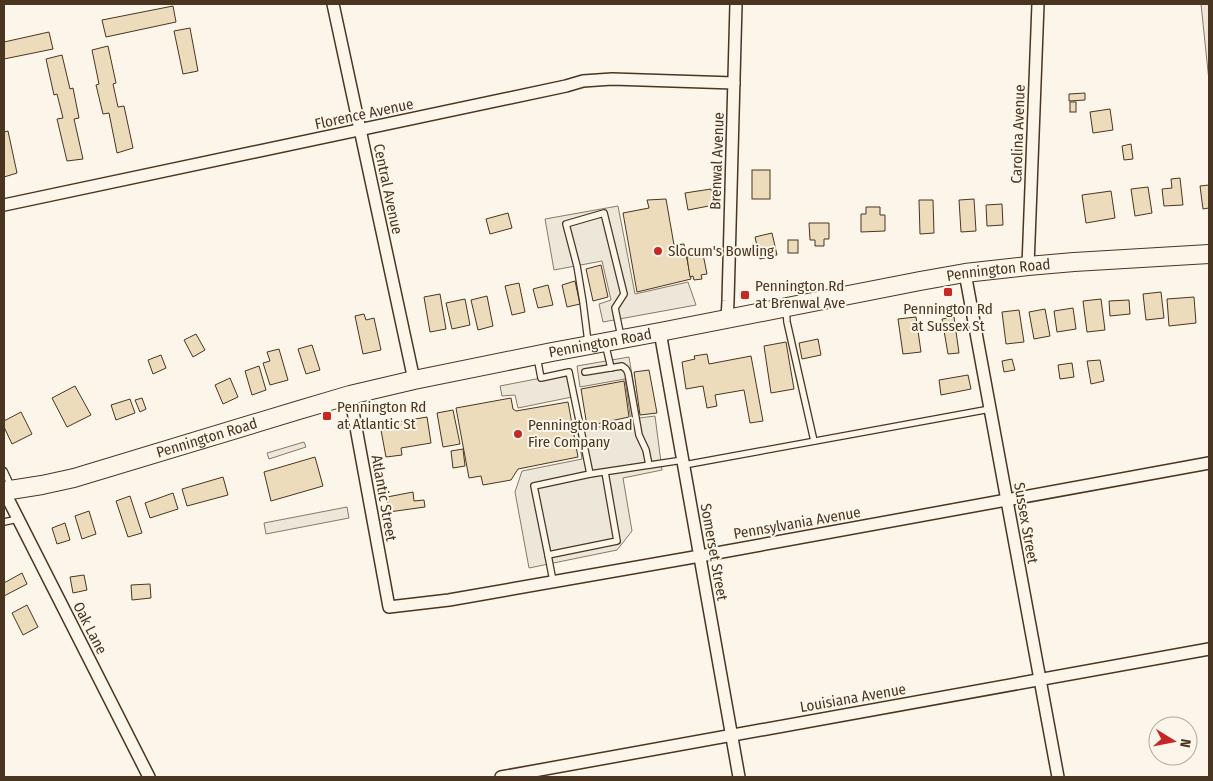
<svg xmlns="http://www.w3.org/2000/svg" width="1213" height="781" font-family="'Fira Sans Condensed',sans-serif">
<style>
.green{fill:#ede6d9;stroke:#887966}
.parking{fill:#ede7d9;stroke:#887966}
.building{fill:#ecdcbc;stroke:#4a3520}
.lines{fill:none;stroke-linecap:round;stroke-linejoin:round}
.lane-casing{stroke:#4a3520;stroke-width:8}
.street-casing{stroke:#4a3520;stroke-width:14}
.primary-casing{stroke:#4a3520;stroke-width:20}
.lane{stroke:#fbf6e9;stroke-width:5.5}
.street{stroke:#fbf6e9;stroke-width:11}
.primary{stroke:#fbf6e9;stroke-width:18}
.poi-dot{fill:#c62828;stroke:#fbf6e9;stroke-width:2}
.labels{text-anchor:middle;stroke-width:4;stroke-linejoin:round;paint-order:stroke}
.street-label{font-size:15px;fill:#4a3520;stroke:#fbf6e9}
.poi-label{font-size:15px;fill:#4a3520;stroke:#fbf6e9;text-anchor:start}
</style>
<rect width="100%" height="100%" fill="#fbf6e9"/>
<path class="green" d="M1201,4H1209V81Z"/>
<g class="parking">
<path d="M618,206L635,294L688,282L696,305L603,322L599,304L611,300L602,261L554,270L545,219Z"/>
<path d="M629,357L639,418L655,416L662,470L623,478L632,531L617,550L529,568L515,492L522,471L582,459L572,397L518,408L515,395L502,396L500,386L572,372L583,430L631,421L625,379L580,387L577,366Z"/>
<path d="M304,442L306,447L269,459L267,453Z"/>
<path d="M347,507L349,518L266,534L264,523Z"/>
</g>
<g class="building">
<path d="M173,6L176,22L106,37L102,20Z"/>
<path d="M190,28L198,71L183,74L174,31Z"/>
<path d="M49,32L53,49L4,59V42Z"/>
<path d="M108,46L116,83L113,84L118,107L124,106L133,148L117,153L109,113L103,114L96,85L99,84L92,50Z"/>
<path d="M62,55L70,89L73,88L79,118L74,119L83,159L67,161L57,119L63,118L57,94L54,95L46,59Z"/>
<path d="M1085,93V100L1069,101V94Z"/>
<rect x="1070" y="102" width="6" height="10"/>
<path d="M1110,109L1113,130L1093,133L1090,112Z"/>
<path d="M8,131L17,173L4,177V132Z"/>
<path d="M1131,144L1133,159L1124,160L1122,146Z"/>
<rect x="752" y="170" width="18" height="29"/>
<path d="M1180,178L1183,205L1164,206L1162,189L1172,188L1171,179Z"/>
<path d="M1209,185V208L1203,209L1200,186Z"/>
<path d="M1148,187L1152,213L1135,216L1131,189Z"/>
<path d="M711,189L714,205L688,210L685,193Z"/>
<path d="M1111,191L1115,218L1086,223L1082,195Z"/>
<path d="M666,199L674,245L684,244L691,279L637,292L623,213L649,208L647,200Z"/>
<path d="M974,199L976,231L961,232L959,200Z"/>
<path d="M919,200H933L934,233L920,234Z"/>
<path d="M1002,204L1003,225L987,226L986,205Z"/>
<path d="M866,207H880V215H885V231L861,232V214H866Z"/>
<path d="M508,213L512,228L490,234L486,219Z"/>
<path d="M809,223H829V239H824V246H815V240H810Z"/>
<path d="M772,233L777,255L760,259L755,237Z"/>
<rect x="788" y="240" width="10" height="13"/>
<path d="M703,254L707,274L701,275L702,279L694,280L693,276L690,277L687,257Z"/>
<path d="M601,265L608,297L593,301L586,269Z"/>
<path d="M575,281L580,304L567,307L562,285Z"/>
<path d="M519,283L525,312L512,315L505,286Z"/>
<path d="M548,285L553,305L538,308L533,289Z"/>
<path d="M1161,292L1164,318L1146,320L1143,294Z"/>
<path d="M440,294L446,329L430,332L424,297Z"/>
<path d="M487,296L493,326L478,330L471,300Z"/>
<path d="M1194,297L1196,323L1169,326L1167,299Z"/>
<path d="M465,299L470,325L452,329L446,303Z"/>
<path d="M1101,299L1105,330L1087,332L1083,301Z"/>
<path d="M1129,300L1130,314L1110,316L1109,301Z"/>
<path d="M1073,308L1076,329L1057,332L1054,311Z"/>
<path d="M1045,309L1050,336L1034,339L1029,312Z"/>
<path d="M1019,310L1024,342L1006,344L1002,312Z"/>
<path d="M364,314L366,320L374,318L381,350L363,354L355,316Z"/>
<path d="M916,317L921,352L903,354L898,319Z"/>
<path d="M954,317L959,353L948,354L942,319Z"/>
<path d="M196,334L205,350L193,357L184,340Z"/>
<path d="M818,339L821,355L802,359L799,343Z"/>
<path d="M786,342L794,389L771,393L764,346Z"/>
<path d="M312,345L320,370L306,374L298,349Z"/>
<path d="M279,349L288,380L270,385L263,363L270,361L267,352Z"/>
<path d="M707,354L709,364L751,356L763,421L750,423L744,390L715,395L717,406L707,408L703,386L686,389L682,362L695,359L694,356Z"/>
<path d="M161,355L166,368L153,374L148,360Z"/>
<path d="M1012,359L1015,370L1004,372L1002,361Z"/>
<path d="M1100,360L1104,381L1091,384L1087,361Z"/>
<path d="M1072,363L1074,377L1060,379L1058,365Z"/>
<path d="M259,366L266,390L252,395L245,371Z"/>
<path d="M649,370L657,413L640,415L634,372Z"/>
<path d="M968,375L971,389L941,395L939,380Z"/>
<path d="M230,378L238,397L223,404L215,385Z"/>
<path d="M624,381L629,417L587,426L581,389Z"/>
<path d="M75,386L91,415L67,427L52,398Z"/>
<path d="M142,398L146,409L140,412L135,400Z"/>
<path d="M511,398L513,409L516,411L568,402L578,457L518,469L511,480L483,485L481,476L469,478L456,408Z"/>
<path d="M130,399L135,413L116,420L111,405Z"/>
<path d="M453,410L460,444L443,447L437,413Z"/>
<path d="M21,412L32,434L12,444L4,427V421Z"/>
<path d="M427,417L431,443L401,448L402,455L386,457L380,425Z"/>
<path d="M463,449L465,466L453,468L451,451Z"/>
<path d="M315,457L323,486L271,501L264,472Z"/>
<path d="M223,477L228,495L187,506L182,489Z"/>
<path d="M413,492L414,501L424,500L425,507L389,512L387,497Z"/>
<path d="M173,493L178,509L150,518L145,503Z"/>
<path d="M130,496L142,533L128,537L116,501Z"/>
<path d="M89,511L96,534L82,539L75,516Z"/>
<path d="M65,523L70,540L57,544L52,528Z"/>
<path d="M22,573L27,584L4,596V583Z"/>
<path d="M84,575L87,590L73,593L70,577Z"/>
<path d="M150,584L151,598L132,600L131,585Z"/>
<path d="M27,605L38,627L23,635L12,613Z"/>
</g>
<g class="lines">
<defs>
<g id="lane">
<path d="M786,309L787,322L814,441"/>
<path d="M588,342L583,302L577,266L566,224L604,213L624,294L615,308L621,337"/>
<path d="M605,343L611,368"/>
<path d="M537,357L541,378L569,372L590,474L683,460"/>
<path d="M585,372L622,366L626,369L628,373L639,435L646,450L649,465"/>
<path d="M684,465L990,409"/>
<path d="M4,471L12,488"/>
<path d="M590,474L534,486L548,555L617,541L605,472"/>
<path d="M4,522L18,519"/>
<path d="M548,555L553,581"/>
</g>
<g id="street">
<path d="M333,4L414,380"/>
<path d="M4,205L566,86L583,81L612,79L734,83"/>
<path d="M1028,266L1038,4"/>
<path d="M965,273L1058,777"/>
<path d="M727,319L728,301L736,4"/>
<path d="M660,332L739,777"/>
<path d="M350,395L389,607L449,600L700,556L1209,463"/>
<path d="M4,491L149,777"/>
<path d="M501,777L1209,649"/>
</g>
<g id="primary">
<path id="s1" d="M4,491L42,485L74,478L299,410L350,395L414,380L552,352L660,332L920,281L965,273L1028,266L1074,262L1209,254"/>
</g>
</defs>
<use href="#lane" class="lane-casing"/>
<use href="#street" class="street-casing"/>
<use href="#primary" class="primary-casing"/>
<use href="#lane" class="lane"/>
<use href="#street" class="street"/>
<use href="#primary" class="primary"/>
</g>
<g class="poi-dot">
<circle cx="658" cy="251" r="5"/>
<rect x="943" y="287" width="10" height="10" rx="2.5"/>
<rect x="740" y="290" width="10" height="10" rx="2.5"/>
<rect x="322" y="411" width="10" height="10" rx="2.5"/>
<circle cx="518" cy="434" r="5"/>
</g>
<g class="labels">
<g class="street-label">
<text transform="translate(364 114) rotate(-12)" y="5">Florence Avenue</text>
<text transform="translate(1018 134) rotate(-88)" y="5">Carolina Avenue</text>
<text transform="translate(717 161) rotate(-88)" y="5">Brenwal Avenue</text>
<text transform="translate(388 189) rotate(78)" y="5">Central Avenue</text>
<text dy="5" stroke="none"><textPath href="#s1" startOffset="1020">Pennington Road</textPath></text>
<text dy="5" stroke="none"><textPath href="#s1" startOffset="615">Pennington Road</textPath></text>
<text dy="5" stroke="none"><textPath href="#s1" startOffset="210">Pennington Road</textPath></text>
<text transform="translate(384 498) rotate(80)" y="5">Atlantic Street</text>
<text transform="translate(797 523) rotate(-10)" y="5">Pennsylvania Avenue</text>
<text transform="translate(1026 523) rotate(80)" y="5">Sussex Street</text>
<text transform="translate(714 552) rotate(80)" y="5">Somerset Street</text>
<text transform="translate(90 628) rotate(63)" y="5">Oak Lane</text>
<text transform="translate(853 698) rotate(-10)" y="5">Louisiana Avenue</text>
</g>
<g class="poi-label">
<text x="668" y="256">Slocum's Bowling</text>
<text x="755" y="291">Pennington Rd<tspan x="755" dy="17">at Brenwal Ave</tspan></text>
<text x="948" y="314" text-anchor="middle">Pennington Rd<tspan x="948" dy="17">at Sussex St</tspan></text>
<text x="337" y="412">Pennington Rd<tspan x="337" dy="17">at Atlantic St</tspan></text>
<text x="528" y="430">Pennington Road<tspan x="528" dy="17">Fire Company</tspan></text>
</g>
</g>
<rect width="1213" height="781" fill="none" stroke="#4a3520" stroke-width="10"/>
<g transform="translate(1173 741) rotate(100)"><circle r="24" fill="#fbf6e9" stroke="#b4a999"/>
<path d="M0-4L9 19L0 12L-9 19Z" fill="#c62828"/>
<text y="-8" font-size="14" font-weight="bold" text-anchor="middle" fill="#4a3520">N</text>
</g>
</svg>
